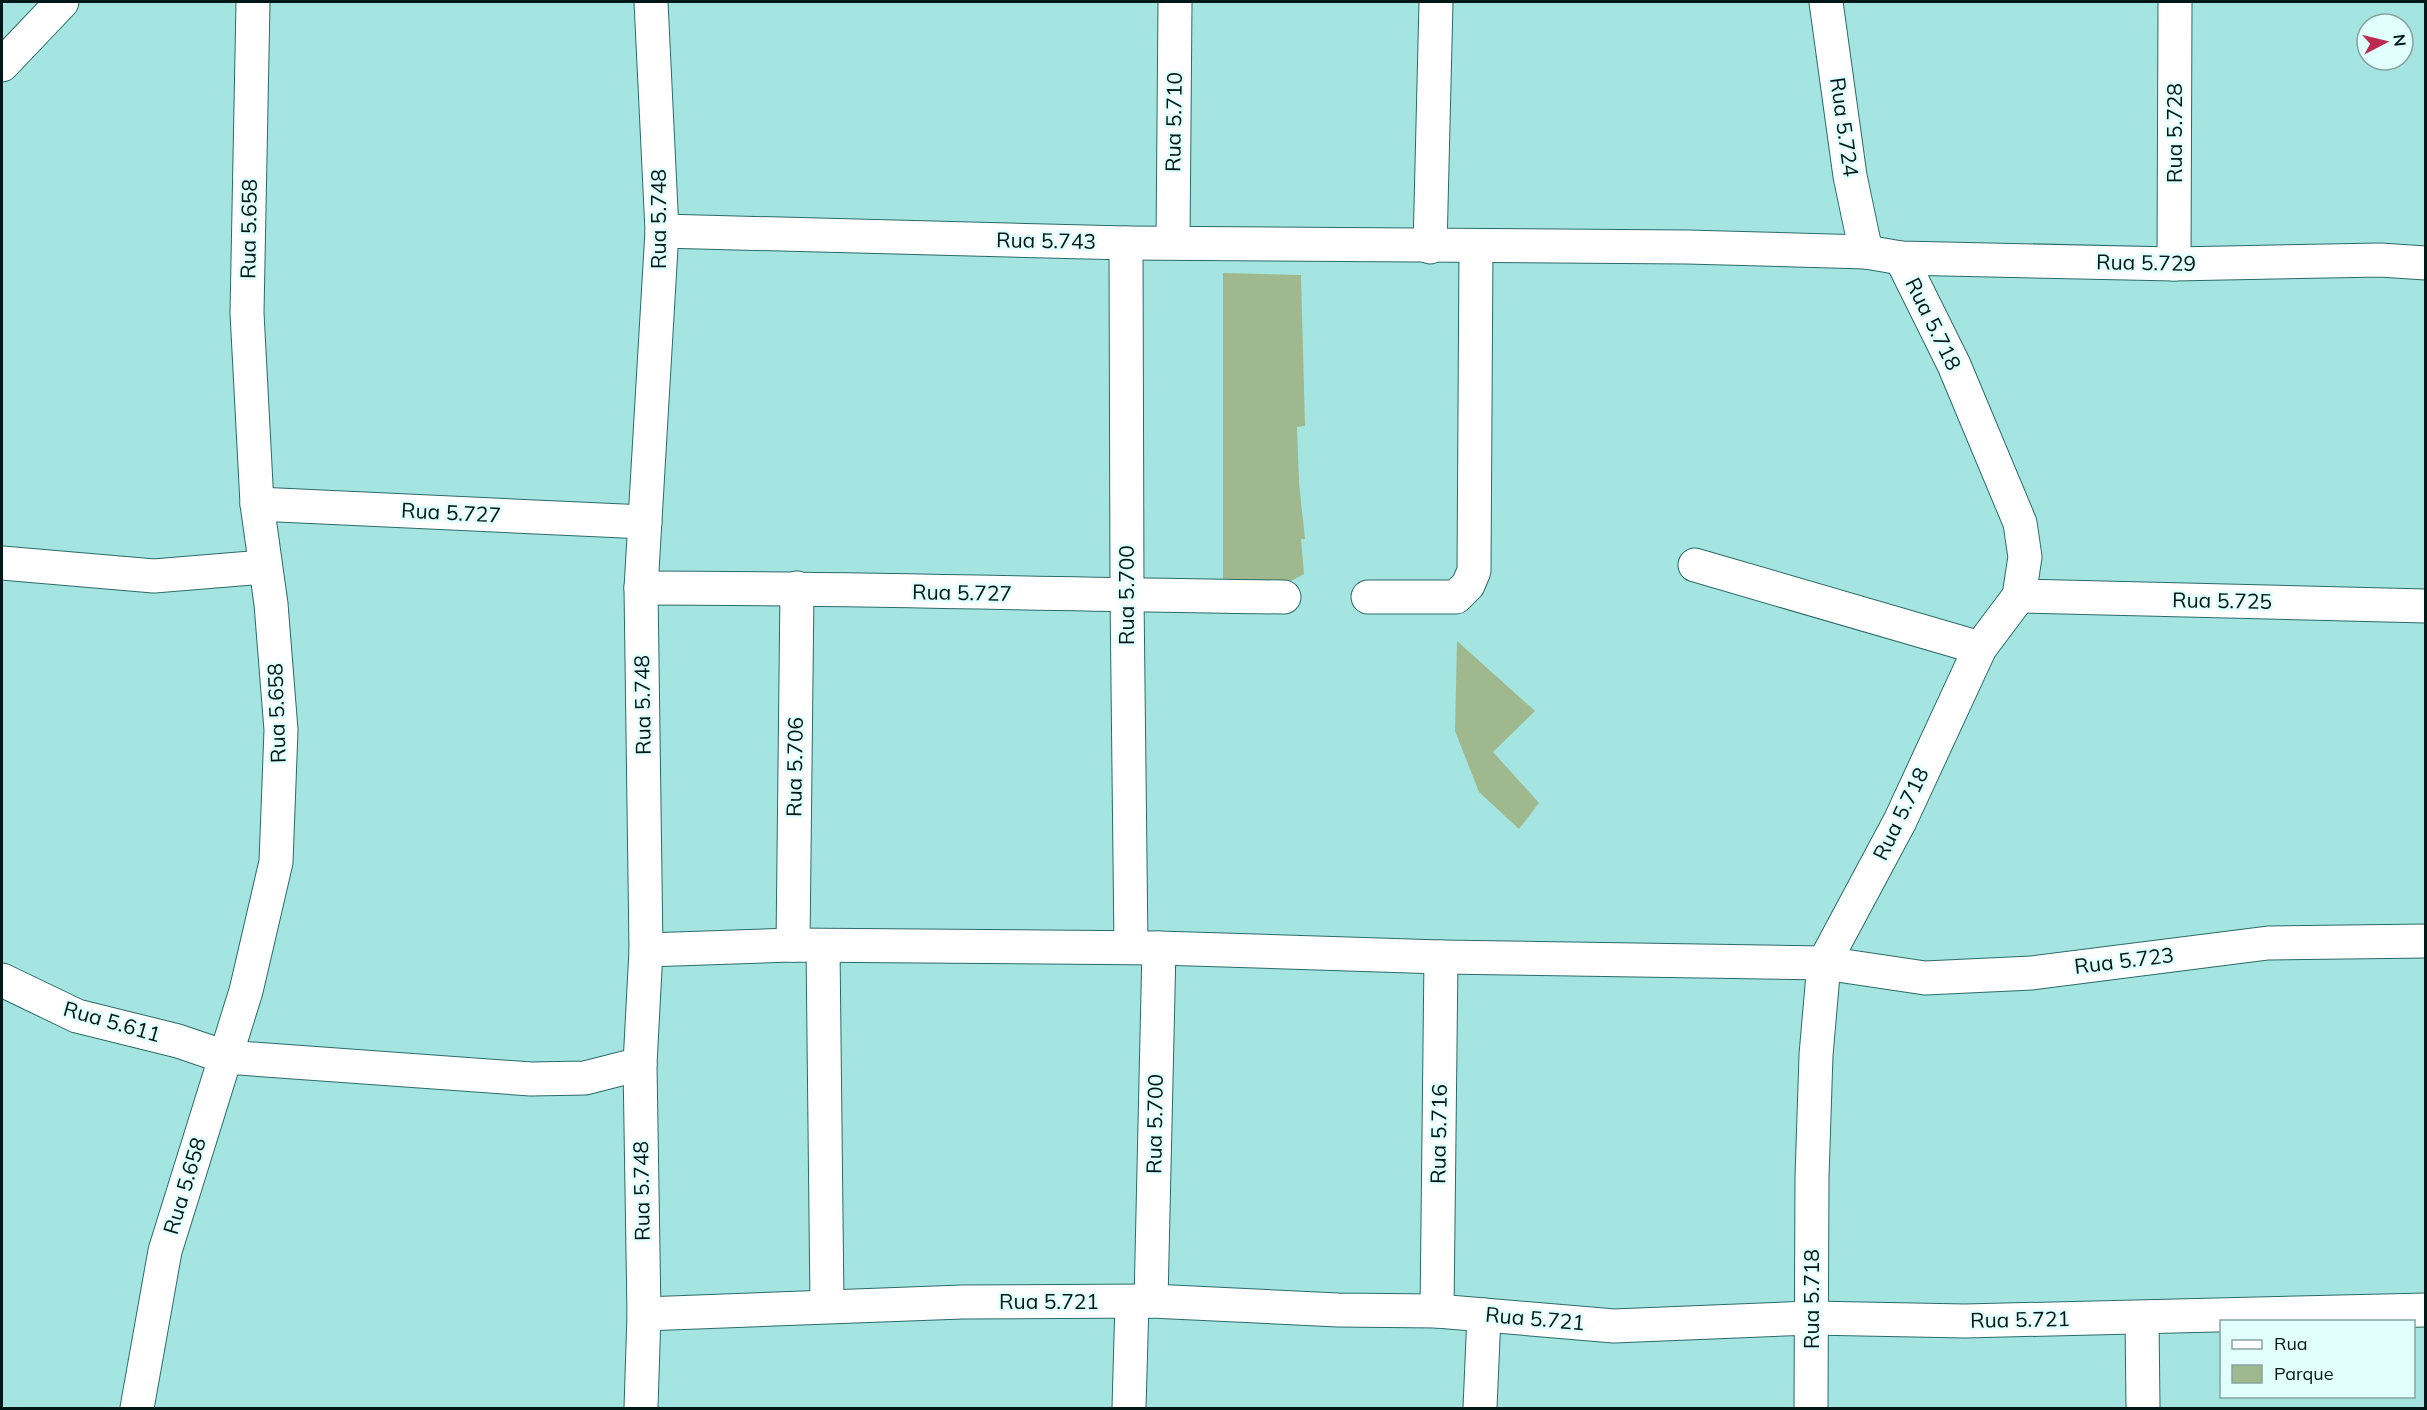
<svg xmlns="http://www.w3.org/2000/svg" width="2427" height="1410" font-family="Mulish,sans-serif">
<style>
.green{fill:#a0b88d}
.lines{fill:none;stroke-linecap:round;stroke-linejoin:round}
.minor-casing{stroke:#2b6b68;stroke-width:35}
.minor{stroke:#fff;stroke-width:33}
.labels{text-anchor:middle;stroke-width:5;stroke-linejoin:round;paint-order:stroke}
.street-label{font-size:21px;fill:#001817;stroke:#e0fffd}
</style>
<rect width="100%" height="100%" fill="#a4e5e1"/>
<g class="green">
<path d="M1223,273L1301,275L1305,426L1297,427L1299,483L1305,539H1301L1304,574L1291,581L1223,579Z"/>
<path d="M1457,641L1535,711L1493,752L1539,803L1519,829L1479,792L1455,731Z"/>
</g>
<g class="lines">
<defs>
<g id="minor">
<path d="M1826,2L1850,176L1866,252"/>
<path d="M2,65L62,2"/>
<path d="M662,231L1126,243L1687,247L1866,252L1901,258L2174,264L2380,260L2426,263"/>
<path d="M1173,242L1175,2"/>
<path d="M1126,243L1127,596L1131,947"/>
<path d="M1430,247L1436,2"/>
<path d="M2174,264L2175,2"/>
<path d="M257,504L645,522"/>
<path d="M2,563L154,576L264,567"/>
<path d="M1695,565L1980,648"/>
<path d="M641,588C855,588 1069,595 1284,597"/>
<path d="M2019,596L2426,606"/>
<path d="M1368,597H1456L1468,585L1474,571L1476,247"/>
<path d="M793,945L797,588"/>
<path d="M823,947L827,1306"/>
<path d="M646,950L793,945L1159,948L1441,957L1824,963L1925,978L2032,973L2268,943L2426,941"/>
<path d="M2,980L77,1016L178,1041L225,1057L531,1079L585,1078L640,1064"/>
<path d="M1151,1301L1159,948"/>
<path d="M1437,1311L1441,957"/>
<path d="M644,1314L962,1302L1151,1301L1338,1310L1437,1311L1614,1326L1811,1318L1965,1321L2426,1310"/>
<path d="M2142,1318L2143,1408"/>
<path d="M137,1408L165,1251L246,991L276,862L281,730L271,604L257,504L247,313L253,2"/>
<path d="M641,1408L644,1314L640,1064L646,950L641,588L662,231L651,2"/>
<path d="M1129,1408L1132,1302"/>
<path d="M1480,1408L1484,1315"/>
<path d="M1811,1408L1812,1177L1816,1055L1824,963L1900,821L1980,648L2019,596L2025,557L2020,523L1954,365L1901,258"/>
</g>
</defs>
<use href="#minor" class="minor-casing"/>
<use href="#minor" class="minor"/>
</g>
<g class="labels">
<g class="street-label">
<text transform="translate(1174 122) rotate(-89)" y="7">Rua 5.710</text>
<text transform="translate(1844 127) rotate(82)" y="7">Rua 5.724</text>
<text transform="translate(2175 133) rotate(-90)" y="7">Rua 5.728</text>
<text transform="translate(659 219) rotate(-90)" y="7">Rua 5.748</text>
<text transform="translate(249 229) rotate(-89)" y="7">Rua 5.658</text>
<text transform="translate(1046 241) rotate(1)" y="7">Rua 5.743</text>
<text transform="translate(2146 263) rotate(1)" y="7">Rua 5.729</text>
<text transform="translate(1933 324) rotate(64)" y="7">Rua 5.718</text>
<text transform="translate(451 513) rotate(3)" y="7">Rua 5.727</text>
<text transform="translate(962 593) rotate(1)" y="7">Rua 5.727</text>
<text transform="translate(1127 595) rotate(-90)" y="7">Rua 5.700</text>
<text transform="translate(2222 601) rotate(1)" y="7">Rua 5.725</text>
<text transform="translate(643 705) rotate(-91)" y="7">Rua 5.748</text>
<text transform="translate(277 713) rotate(-92)" y="7">Rua 5.658</text>
<text transform="translate(795 767) rotate(-89)" y="7">Rua 5.706</text>
<text transform="translate(1901 814) rotate(-64)" y="7">Rua 5.718</text>
<text transform="translate(2124 961) rotate(-7)" y="7">Rua 5.723</text>
<text transform="translate(112 1022) rotate(16)" y="7">Rua 5.611</text>
<text transform="translate(1155 1124) rotate(-89)" y="7">Rua 5.700</text>
<text transform="translate(1439 1134) rotate(-89)" y="7">Rua 5.716</text>
<text transform="translate(185 1186) rotate(-73)" y="7">Rua 5.658</text>
<text transform="translate(642 1191) rotate(-91)" y="7">Rua 5.748</text>
<text transform="translate(1812 1299) rotate(-90)" y="7">Rua 5.718</text>
<text x="1049" y="1309">Rua 5.721</text>
<text transform="translate(1535 1319) rotate(5)" y="7">Rua 5.721</text>
<text transform="translate(2020 1320) rotate(-1)" y="7">Rua 5.721</text>
</g>
</g>
<rect width="2427" height="1410" fill="none" stroke="#001817" stroke-width="6"/>
<rect x="2220" y="1320" width="195" height="78" fill="#e0fffd" stroke="#86a3a1" stroke-width="1.5"/>
<rect x="2232" y="1340" width="30" height="9" fill="#ffffff" stroke="#86a3a1" stroke-width="1.5"/>
<text x="2274" y="1350" font-size="18" fill="#001817">Rua</text>
<rect x="2232" y="1365" width="30" height="18" fill="#a0b88d" stroke="#86a3a1" stroke-width="1.5"/>
<text x="2274" y="1380" font-size="18" fill="#001817">Parque</text>
<g transform="translate(2385 42) rotate(83)"><circle r="28" fill="#e0fffd" stroke="#86a3a1" stroke-width="1.5"/>
<path d="M0-4.5L10 22L0 15L-10 22Z" fill="#bb2b4f"/>
<text y="-9" font-size="16" font-weight="bold" text-anchor="middle" fill="#001817">N</text>
</g>
</svg>
